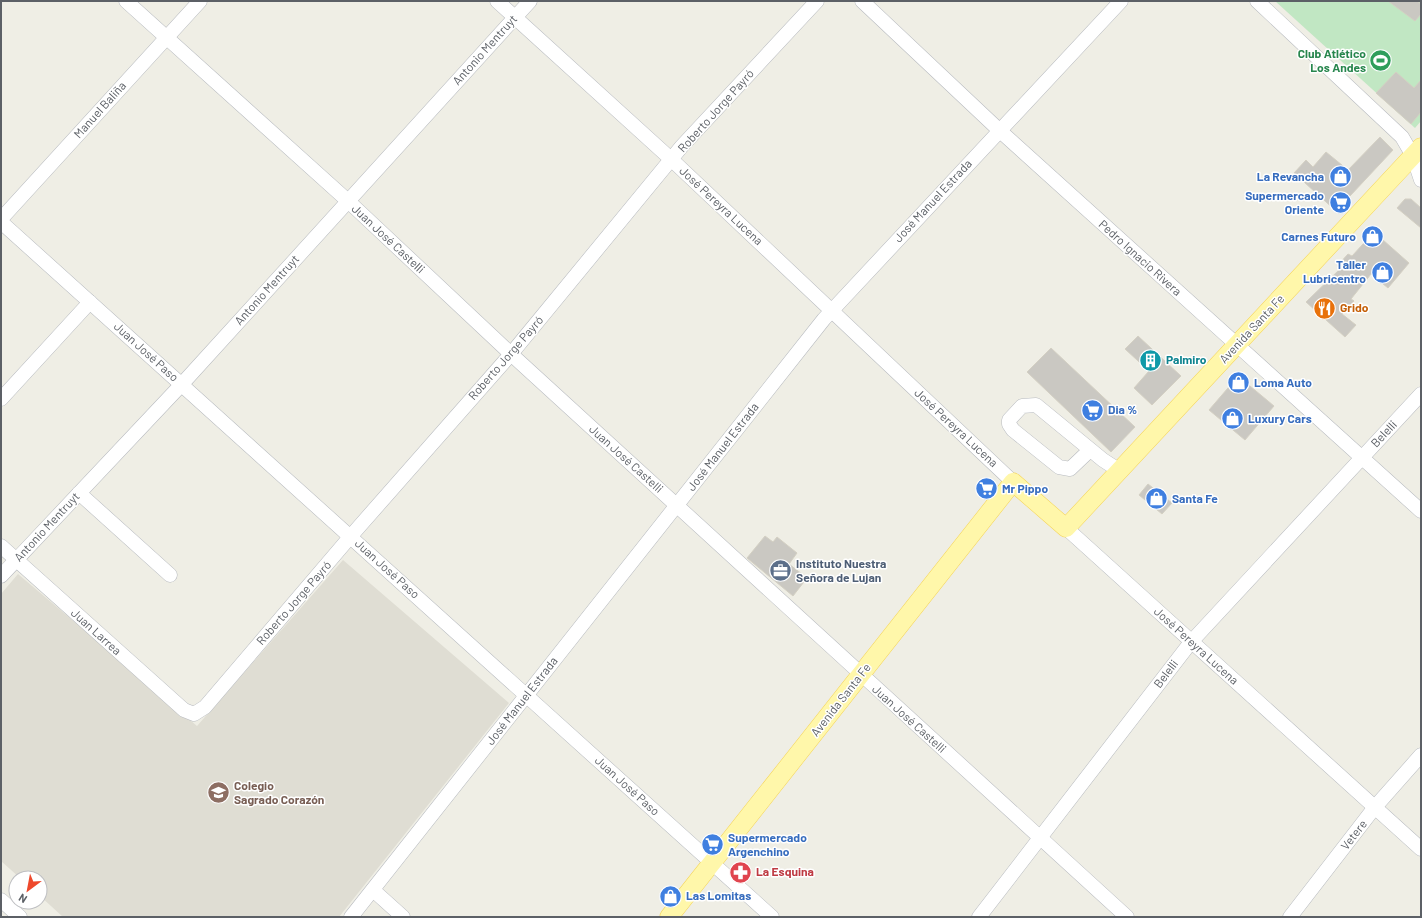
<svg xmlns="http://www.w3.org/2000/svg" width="1422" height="918" font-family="Barlow,sans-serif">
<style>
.education{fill:#dfddd3}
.green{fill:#c1e7c3}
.building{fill:#cac8c2;stroke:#d4d0c3}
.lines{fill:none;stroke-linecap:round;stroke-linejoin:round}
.minor-casing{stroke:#b7babf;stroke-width:15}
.major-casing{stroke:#f5d458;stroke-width:19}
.minor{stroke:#fff;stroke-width:14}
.major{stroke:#fff7aa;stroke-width:18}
.labels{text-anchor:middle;stroke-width:3;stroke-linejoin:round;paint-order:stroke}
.street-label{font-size:12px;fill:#5c6066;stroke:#fff}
.leisure-label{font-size:12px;font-weight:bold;fill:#27864d;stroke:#fff;text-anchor:end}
.shop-label{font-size:12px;font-weight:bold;fill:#366cbe;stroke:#fff;text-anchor:start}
.food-label{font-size:12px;font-weight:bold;fill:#c56008;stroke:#fff;text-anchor:start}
.culture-label{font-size:12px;font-weight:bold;fill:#0d838f;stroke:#fff;text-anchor:start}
.service-label{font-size:12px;font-weight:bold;fill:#4e5e75;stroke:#fff;text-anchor:start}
.education-label{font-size:12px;font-weight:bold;fill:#785e54;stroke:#fff;text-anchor:start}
.health-label{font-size:12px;font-weight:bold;fill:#be3a42;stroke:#fff;text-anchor:start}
</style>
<rect width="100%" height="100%" fill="#efeee5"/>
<path class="education" d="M343,560L509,703L339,917H63L40,896V878H20L1,861V594L18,574L197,726Z"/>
<path class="green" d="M1275,1H1421V121L1415,128Z"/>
<g class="building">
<path d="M1388,1H1417L1421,4V14L1415,21Z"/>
<path d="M1396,72L1414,88L1421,80V112L1411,124L1376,93Z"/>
<path d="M1380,137L1393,150L1336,211L1294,173L1306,160L1313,167L1326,152L1348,170Z"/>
<path d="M1405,199H1411L1421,208V228L1397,208Z"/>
<path d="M1374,232L1409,263L1388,288L1371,274L1351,299L1354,301L1342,314L1356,325L1345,337L1306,302L1340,269L1337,266L1348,254L1352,256Z"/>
<path d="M1138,336L1181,376L1152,405L1134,388L1149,371L1125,349Z"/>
<path d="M1051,348L1135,427L1111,452L1027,372Z"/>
<path d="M1234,381H1244L1274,406L1245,440L1209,410Z"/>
<path d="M1148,484L1172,503L1162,514L1139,495Z"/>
<path d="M765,536L773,542L777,537L797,553L789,564L807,578L793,596L747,558Z"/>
</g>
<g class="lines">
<defs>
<g id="minor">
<path d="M126,1L348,201L511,354L1127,917"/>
<path d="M497,1L672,160L1013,482"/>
<path d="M862,1L999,130L1421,511"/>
<path d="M1257,1L1402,137L1413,156L1421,180"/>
<path d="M1,219L200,1"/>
<path d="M1,222L772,917"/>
<path d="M1,399L90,302"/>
<path d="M1090,450L1070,469L1059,467L1013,430L1009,424V420L1022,406L1036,405L1103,460L1120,471"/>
<path d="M79,493L170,575"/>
<path d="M1066,528L1421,849"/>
<path d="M1,546L184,710L194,714L205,707L350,537L511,354L682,146L817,1"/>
<path d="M1,576L182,384L530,1"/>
<path d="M373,890L403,917"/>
<path d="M1,900L20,917"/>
<path d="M351,917L824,319L1121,1"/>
<path d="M979,917L1191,642L1421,394"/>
<path d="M1290,917L1375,807L1421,755"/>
</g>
<path id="major" d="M669,917L1013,482L1066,528L1421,147"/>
</defs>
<use href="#minor" class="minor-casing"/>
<use href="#major" class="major-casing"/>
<use href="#minor" class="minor"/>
<use href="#major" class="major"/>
</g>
<defs>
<symbol id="stadium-disc" viewBox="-11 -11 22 22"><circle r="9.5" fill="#2e9e5b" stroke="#fff"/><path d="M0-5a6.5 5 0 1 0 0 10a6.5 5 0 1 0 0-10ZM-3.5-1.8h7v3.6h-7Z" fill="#fff"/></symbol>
<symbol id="shop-disc" viewBox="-11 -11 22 22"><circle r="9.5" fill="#3f7fe0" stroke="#fff"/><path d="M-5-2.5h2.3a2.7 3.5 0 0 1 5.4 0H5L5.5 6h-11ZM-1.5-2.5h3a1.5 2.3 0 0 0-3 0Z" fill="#fff"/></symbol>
<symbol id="supermarket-disc" viewBox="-11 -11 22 22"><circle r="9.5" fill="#3f7fe0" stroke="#fff"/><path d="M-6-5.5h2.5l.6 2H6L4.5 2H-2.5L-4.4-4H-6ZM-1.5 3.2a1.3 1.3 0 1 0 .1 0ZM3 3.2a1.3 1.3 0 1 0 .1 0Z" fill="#fff"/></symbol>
<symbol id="restaurant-disc" viewBox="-11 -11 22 22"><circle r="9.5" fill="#e8710a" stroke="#fff"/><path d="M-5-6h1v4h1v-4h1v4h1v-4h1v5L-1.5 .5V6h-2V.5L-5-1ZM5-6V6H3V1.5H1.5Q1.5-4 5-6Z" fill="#fff"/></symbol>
<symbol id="building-disc" viewBox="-11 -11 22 22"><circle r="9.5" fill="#0f9aa8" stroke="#fff"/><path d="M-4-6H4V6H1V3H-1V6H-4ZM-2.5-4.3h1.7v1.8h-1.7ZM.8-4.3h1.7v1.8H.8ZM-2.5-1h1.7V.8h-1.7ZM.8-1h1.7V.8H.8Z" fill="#fff"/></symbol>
<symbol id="office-disc" viewBox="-11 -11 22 22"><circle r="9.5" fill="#5c6f8a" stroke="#fff"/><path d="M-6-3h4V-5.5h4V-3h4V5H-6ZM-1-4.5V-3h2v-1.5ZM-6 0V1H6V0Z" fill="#fff"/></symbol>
<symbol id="school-disc" viewBox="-11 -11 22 22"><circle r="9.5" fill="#8d6e63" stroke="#fff"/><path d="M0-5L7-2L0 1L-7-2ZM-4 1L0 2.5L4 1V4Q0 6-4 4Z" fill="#fff"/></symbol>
<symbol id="pharmacy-disc" viewBox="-11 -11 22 22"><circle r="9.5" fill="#e0444e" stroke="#fff"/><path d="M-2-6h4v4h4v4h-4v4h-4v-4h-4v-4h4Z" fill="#fff"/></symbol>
</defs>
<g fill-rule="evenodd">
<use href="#stadium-disc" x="1368" y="48" width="25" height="25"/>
<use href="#shop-disc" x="1328" y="164" width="25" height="25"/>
<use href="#supermarket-disc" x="1328" y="190" width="25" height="25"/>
<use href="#shop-disc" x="1360" y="224" width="25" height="25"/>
<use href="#shop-disc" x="1370" y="260" width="25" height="25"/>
<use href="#restaurant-disc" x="1312" y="296" width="25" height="25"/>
<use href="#building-disc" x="1138" y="348" width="25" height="25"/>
<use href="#shop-disc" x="1226" y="370" width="25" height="25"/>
<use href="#supermarket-disc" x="1080" y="398" width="25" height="25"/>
<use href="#shop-disc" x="1220" y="406" width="25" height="25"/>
<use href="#supermarket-disc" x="974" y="476" width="25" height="25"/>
<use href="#shop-disc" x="1144" y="486" width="25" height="25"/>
<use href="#office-disc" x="768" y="558" width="25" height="25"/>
<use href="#school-disc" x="206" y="780" width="25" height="25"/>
<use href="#supermarket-disc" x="700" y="832" width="25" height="25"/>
<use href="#pharmacy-disc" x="728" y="860" width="25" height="25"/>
<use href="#shop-disc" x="658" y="884" width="25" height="25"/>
</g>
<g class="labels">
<g class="street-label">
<text transform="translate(485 50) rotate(-48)" y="4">Antonio Mentruyt</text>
<text transform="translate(100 110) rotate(-48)" y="4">Manuel Baliña</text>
<text transform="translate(716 111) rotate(-48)" y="4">Roberto Jorge Payró</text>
<text transform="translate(933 201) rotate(-47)" y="4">José Manuel Estrada</text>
<text transform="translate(721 206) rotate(43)" y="4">José Pereyra Lucena</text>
<text transform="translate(388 239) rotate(43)" y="4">Juan José Castelli</text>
<text transform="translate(1140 258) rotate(42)" y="4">Pedro Ignacio Rivera</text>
<text transform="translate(267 290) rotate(-48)" y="4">Antonio Mentruyt</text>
<text transform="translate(1252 329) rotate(-47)" y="4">Avenida Santa Fe</text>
<text transform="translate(146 352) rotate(42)" y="4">Juan José Paso</text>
<text transform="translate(506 358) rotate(-49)" y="4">Roberto Jorge Payró</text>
<text transform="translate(956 428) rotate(43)" y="4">José Pereyra Lucena</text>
<text transform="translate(1384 434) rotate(-47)" y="4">Belelli</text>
<text transform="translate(723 447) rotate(-52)" y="4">José Manuel Estrada</text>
<text transform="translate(626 459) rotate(42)" y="4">Juan José Castelli</text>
<text transform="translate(47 527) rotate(-47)" y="4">Antonio Mentruyt</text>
<text transform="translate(387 569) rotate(42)" y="4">Juan José Paso</text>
<text transform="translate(294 603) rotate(-49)" y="4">Roberto Jorge Payró</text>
<text transform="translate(96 632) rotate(42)" y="4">Juan Larrea</text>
<text transform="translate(1196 646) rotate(42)" y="4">José Pereyra Lucena</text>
<text transform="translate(1166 674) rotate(-53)" y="4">Belelli</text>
<text transform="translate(841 700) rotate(-52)" y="4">Avenida Santa Fe</text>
<text transform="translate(522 701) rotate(-52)" y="4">José Manuel Estrada</text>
<text transform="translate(909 719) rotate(42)" y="4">Juan José Castelli</text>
<text transform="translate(627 786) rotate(42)" y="4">Juan José Paso</text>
<text transform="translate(1354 835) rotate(-52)" y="4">Vetere</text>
</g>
<g class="leisure-label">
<text x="1366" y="58">Club Atlético<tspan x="1366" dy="14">Los Andes</tspan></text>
</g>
<g class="shop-label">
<text x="1324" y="181" text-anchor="end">La Revancha</text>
<text x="1324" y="200" text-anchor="end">Supermercado<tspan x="1324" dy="14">Oriente</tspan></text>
<text x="1356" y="241" text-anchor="end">Carnes Futuro</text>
<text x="1366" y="269" text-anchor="end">Taller<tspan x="1366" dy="14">Lubricentro</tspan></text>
<text x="1254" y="387">Loma Auto</text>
<text x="1108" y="414">Dia %</text>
<text x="1248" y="423">Luxury Cars</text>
<text x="1002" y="493">Mr Pippo</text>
<text x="1172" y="503">Santa Fe</text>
<text x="728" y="842">Supermercado<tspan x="728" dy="14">Argenchino</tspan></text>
<text x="686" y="900">Las Lomitas</text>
</g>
<g class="food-label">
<text x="1340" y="312">Grido</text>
</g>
<g class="culture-label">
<text x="1166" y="364">Palmiro</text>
</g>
<g class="service-label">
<text x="796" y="568">Instituto Nuestra<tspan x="796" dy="14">Señora de Lujan</tspan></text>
</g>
<g class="education-label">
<text x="234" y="790">Colegio<tspan x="234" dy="14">Sagrado Corazón</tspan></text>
</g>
<g class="health-label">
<text x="756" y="876">La Esquina</text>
</g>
</g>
<rect width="1422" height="918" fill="none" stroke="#5c6066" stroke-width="4"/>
<g transform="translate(28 890) rotate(212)"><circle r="19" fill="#ffffff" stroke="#bebfc2"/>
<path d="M0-3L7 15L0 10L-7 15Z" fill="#ee492c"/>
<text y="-6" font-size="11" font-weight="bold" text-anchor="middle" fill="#5c6066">N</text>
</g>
</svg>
